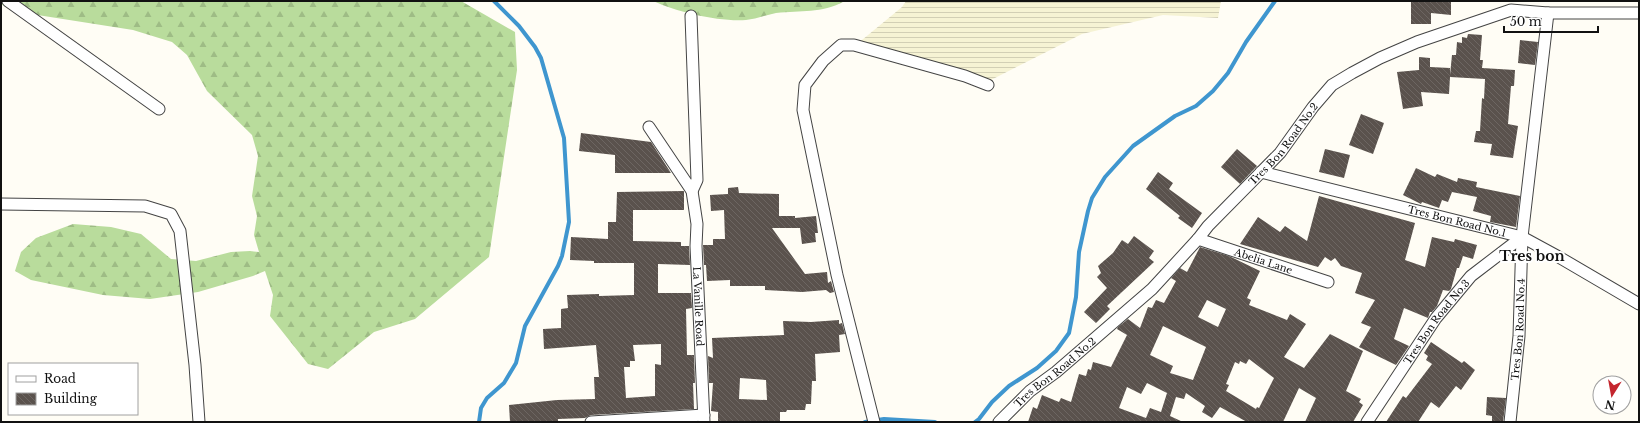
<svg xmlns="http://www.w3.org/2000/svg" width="1640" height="423" font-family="'Libre Baskerville',serif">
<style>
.farmland{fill:url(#farmland-rules)}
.forest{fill:url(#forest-firs)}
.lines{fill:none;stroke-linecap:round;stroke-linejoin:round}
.stream{stroke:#3f96cf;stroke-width:4}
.building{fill:url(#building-back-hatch);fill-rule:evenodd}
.street-casing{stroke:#444;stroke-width:13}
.street{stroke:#fff;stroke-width:11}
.labels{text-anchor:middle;stroke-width:4;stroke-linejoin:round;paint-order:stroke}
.street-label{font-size:10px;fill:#111;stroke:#fff}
.district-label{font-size:14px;font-weight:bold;fill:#111;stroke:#fff}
</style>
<defs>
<pattern id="farmland-rules" width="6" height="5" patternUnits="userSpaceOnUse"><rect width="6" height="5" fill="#f6f3d4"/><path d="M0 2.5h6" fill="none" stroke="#d2cfb5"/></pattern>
<pattern id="forest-firs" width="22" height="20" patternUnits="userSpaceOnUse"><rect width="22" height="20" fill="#b9dc9c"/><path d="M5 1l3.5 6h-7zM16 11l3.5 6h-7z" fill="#9ebc85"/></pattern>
<pattern id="building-back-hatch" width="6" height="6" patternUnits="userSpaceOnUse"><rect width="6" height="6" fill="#5a524d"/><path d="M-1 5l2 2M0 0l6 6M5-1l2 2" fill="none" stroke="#6d6662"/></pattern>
</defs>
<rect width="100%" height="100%" fill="#fffdf5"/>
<path class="farmland" d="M906,1H1221L1218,18L1163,15L1082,34L991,80L933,69L851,49L902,7Z"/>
<g class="forest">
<path d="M1,1H461L515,32L517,70L489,257L415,319L374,332L328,369L308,364L270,316L273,295L265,271L253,276L198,292L150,299L103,295L31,280L15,271L21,252L36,238L73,224L111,227L141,234L171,259L196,261L231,252L250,251L259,252L254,235L257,216L252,196L258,156L252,135L207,91L187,55L172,42L133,30L12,11L1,4Z"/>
<path d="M653,1H845C820,14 802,10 776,13C766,15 756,19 746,20C719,22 677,12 653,1Z"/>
</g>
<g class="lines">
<g class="stream">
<path d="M479,422L481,408L487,398L504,383L516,363L525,326L558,266L562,256L569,222L564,138L541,58L535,47L519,26L494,1"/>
<path d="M865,422L884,419L935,422"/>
<path d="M975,422L979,419L992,402L1009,386L1037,368L1056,351L1069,333L1076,297L1079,252L1088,211L1092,198L1105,177L1133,146L1175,116L1196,106L1213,91L1228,73L1246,42L1275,1"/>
</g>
</g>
<g class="building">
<path d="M1411,1H1451V15L1431,13V24H1411Z"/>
<path d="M1468,34L1482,35L1480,60H1483L1482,68L1515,70L1514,86H1511L1508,124L1518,126L1513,158L1490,155L1492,144L1474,142L1476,131H1480L1482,98L1484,99L1485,79L1450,77L1449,94L1421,92L1423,106L1403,109L1397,72L1419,70V57L1430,58V67L1450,68V75L1452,55H1456L1457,42L1462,43V37L1467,38Z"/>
<path d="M1520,40L1538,42L1535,65L1518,63Z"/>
<path d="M1361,114L1384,123L1373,154L1349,145Z"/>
<path d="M581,133L651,142L671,173H615V155L579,151Z"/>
<path d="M1237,149L1257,166L1240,184L1221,167Z"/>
<path d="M1325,149L1350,155L1344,178L1319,172Z"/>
<path d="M1416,168L1435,177L1437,174L1457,182L1458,178L1477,182L1476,187L1520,196L1516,227L1490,222L1491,216L1473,211L1477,197L1452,192L1448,202L1442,200L1439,208L1422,202L1421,204L1403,195Z"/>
<path d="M1158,172L1173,183L1169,189L1202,213L1192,228L1178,218L1180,216L1146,189Z"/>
<path d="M738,187L739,193L779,194V216H795V218L816,216L818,233H815L816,242L802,244L800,228H772L805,274L827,272L828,283L831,281L834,292L830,293L826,290L802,292L765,290V286H730V280L707,281L706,265H704L703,245H713V239H725L724,210L711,211L710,195L728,194V188Z"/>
<path d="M684,191V210H633V241L681,242V246H689L690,265L658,264V293H691L692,308L686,309L687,355H694L695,383H693L694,409L591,415L585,418L558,419V421L510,422L509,405L557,400L595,399L594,377H599L596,345L544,349L543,329L561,328V309L568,308L567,295L599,294V296L634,295V263H594V261L570,260L571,237L608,239V222H616L617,192ZM661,344V365L655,364V396L626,398L624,367H630V361H635L633,345Z"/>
<path d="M1319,196L1415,223L1405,260L1425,267L1432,237L1454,242L1455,239L1477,245L1473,259L1463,256L1459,268H1457L1451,289L1449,291L1443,290L1437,306L1432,312H1430L1428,318L1404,308L1394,339L1409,346L1396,365L1359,347L1371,327L1361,323L1375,300L1355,293L1362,273L1341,266L1335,258L1331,261L1325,257L1318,267L1240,244L1258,217L1280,232L1285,226L1307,241Z"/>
<path d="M1134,236L1154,251L1149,258L1154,262L1107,306L1110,309L1096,323L1084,312L1107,288L1097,277L1101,273L1098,266L1113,253L1122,240L1128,244Z"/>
<path d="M1200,247L1229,256L1260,271L1247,298L1251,300L1249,305L1287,320L1290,314L1306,324L1284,357L1304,368L1330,334L1363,351L1346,391L1361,399L1359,402L1363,405L1353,422H1305L1316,398L1299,388L1283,422H1247L1220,407L1212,418L1202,412L1205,406L1186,393L1184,399L1176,397L1170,416L1183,422H1028L1033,407L1037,409L1042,395L1059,402L1061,398L1071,402L1079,374L1086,376L1088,369L1091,370L1093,362L1111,367L1127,335L1117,329L1118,327L1128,319L1140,328L1148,307L1152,308L1156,300L1164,303L1176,281L1171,278L1180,268L1187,272ZM1207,300L1226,309L1218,327L1198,317ZM1163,326L1206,347L1193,380L1170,373L1173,366L1150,355ZM1249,359L1274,378L1259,408L1257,407L1256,409L1226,391L1229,385L1226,384L1235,362L1239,364L1240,361L1246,364ZM1147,383L1167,393L1161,412L1150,408L1146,418L1119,408L1127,387L1141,394Z"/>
<path d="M839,320V324L842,323L845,334L839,335L840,352L815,354L816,381H812L811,404H806L805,410H787L786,412H780V422H718V412L711,411L713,383H709L708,356L713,358L712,338L784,335L783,321L811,322ZM740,378L766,380L767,400L739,399Z"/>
<path d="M1431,342L1462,363L1464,361L1475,370L1461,390L1456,386L1439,408L1431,402L1418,422H1386L1403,396L1406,398L1432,364L1426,360L1428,356L1424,353Z"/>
<path d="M1487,397L1506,398L1503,422L1492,421V416L1486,415Z"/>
</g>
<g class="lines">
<defs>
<g id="street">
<path d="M8,1L159,109"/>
<path d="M691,16L697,180L692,191"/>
<path id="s1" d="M649,127L692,191L697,224L696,246L704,422"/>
<path id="s2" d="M1261,172L1522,237L1557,256L1639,304"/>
<path d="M1,204L145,206L171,214L180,231L195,365L199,422"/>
<path id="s3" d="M1198,239L1328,282"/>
<path d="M591,422L704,415"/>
<path d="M874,422L837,275L803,110L805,85L823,61L841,45H854L965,76L988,85"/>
<path id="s4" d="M999,422L1030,391L1056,372L1152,289L1198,239L1208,226L1280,153L1313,107L1332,85L1352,73L1380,58L1417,42L1511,10L1548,13H1639"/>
<path id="s5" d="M1367,422L1436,318L1471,276L1522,237"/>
<path id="s6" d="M1510,422L1519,336L1522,237L1548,13"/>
</g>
</defs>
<use href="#street" class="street-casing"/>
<use href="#street" class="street"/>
</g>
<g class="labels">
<g class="street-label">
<text dy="4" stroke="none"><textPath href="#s4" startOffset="399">Tres Bon Road No.2</textPath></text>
<text dy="4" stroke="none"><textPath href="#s2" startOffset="202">Tres Bon Road No.1</textPath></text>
<text dy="4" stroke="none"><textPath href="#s3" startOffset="69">Abelia Lane</textPath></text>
<text dy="4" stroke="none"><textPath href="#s1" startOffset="193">La Vanille Road</textPath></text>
<text dy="4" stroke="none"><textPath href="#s5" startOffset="122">Tres Bon Road No.3</textPath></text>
<text dy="4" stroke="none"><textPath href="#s6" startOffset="93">Tres Bon Road No.4</textPath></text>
<text dy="4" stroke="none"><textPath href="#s4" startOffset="75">Tres Bon Road No.2</textPath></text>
</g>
<g class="district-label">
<text x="1532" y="261">Tres bon</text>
</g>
</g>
<rect width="1640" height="423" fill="none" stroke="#111111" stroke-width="4"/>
<rect x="8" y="363" width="130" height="52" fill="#ffffff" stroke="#a0a0a0"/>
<rect x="16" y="376" width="20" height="6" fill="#ffffff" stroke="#a0a0a0"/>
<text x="44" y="383" font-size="12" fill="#111111">Road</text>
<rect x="16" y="393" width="20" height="12" fill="url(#building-back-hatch)" stroke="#a0a0a0"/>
<text x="44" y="403" font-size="12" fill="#111111">Building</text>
<g transform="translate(1612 395) rotate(191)"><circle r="19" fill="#ffffff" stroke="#a0a0a0"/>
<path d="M0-3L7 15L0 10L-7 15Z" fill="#c4262e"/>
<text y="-6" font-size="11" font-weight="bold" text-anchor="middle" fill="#111111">N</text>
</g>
<path d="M1504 26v6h94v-6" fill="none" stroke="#111111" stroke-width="2"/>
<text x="1510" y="26" font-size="12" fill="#111111" stroke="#ffffff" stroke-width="3" paint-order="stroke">50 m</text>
</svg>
